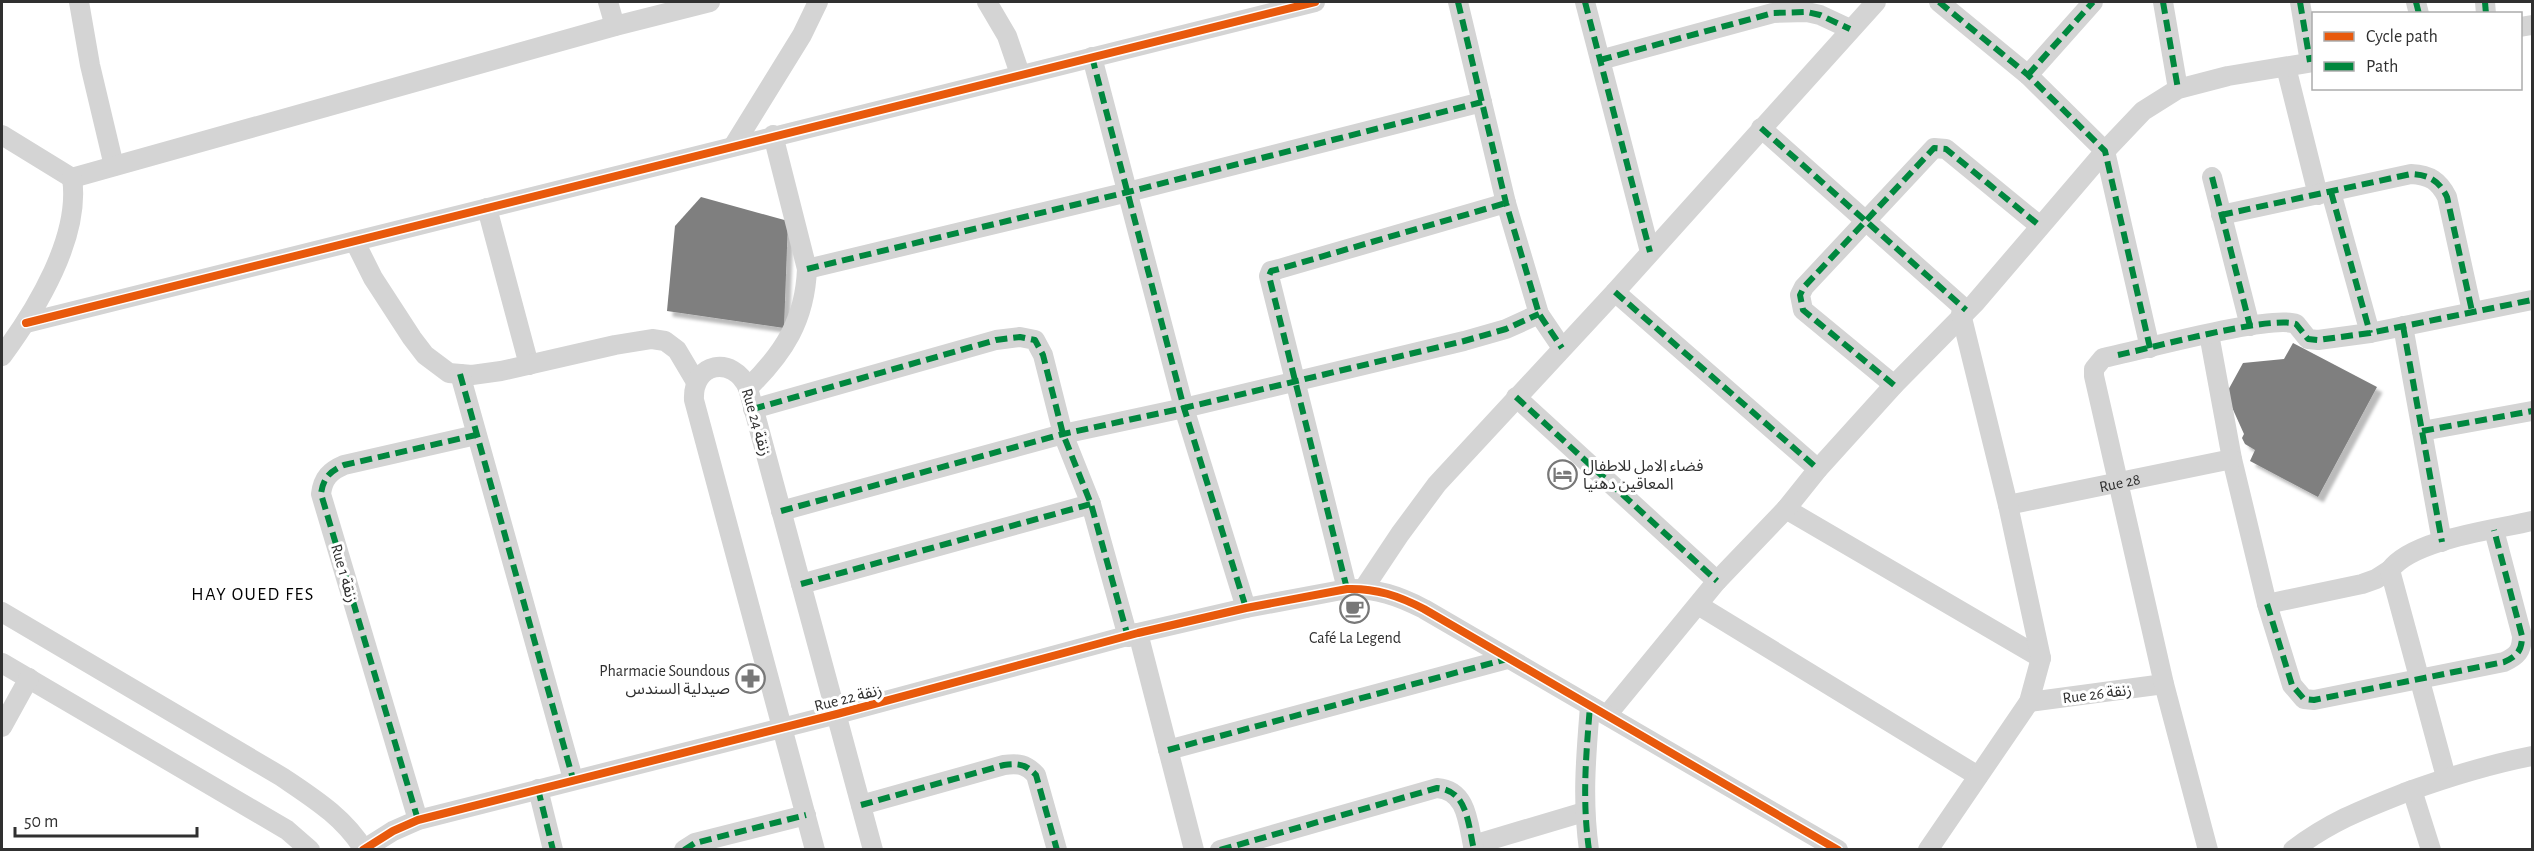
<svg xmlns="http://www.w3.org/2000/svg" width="2534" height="851" font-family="'Alegreya Sans','Noto Sans Arabic',sans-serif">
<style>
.building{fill:#7f7f7f;filter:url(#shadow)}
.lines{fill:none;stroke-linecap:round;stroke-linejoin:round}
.minor{stroke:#d4d4d4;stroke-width:20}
.quiet{stroke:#00873e;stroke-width:6;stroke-dasharray:12 6;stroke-linecap:butt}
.cycleway-casing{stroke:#fff;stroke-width:11}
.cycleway{stroke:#e8590c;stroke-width:8}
.labels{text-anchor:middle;stroke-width:6;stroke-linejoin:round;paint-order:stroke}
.street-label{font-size:16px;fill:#303030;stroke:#fff}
.poi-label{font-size:16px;fill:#303030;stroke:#fff;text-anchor:start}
.neighbourhood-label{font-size:18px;letter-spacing:1.5px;fill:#000;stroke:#fff}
</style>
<defs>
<filter id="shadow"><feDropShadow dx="5.5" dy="5.5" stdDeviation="1.5" flood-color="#0004"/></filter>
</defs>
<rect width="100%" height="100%" fill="#fff"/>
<g class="building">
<path d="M701,197L788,221L784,328L667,311L675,226Z"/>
<path d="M2293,343L2377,387L2318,497L2250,461L2255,450L2245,444L2242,438L2244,434L2226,394L2243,363L2284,359Z"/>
</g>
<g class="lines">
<g class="minor">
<path d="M79,2L90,65L114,166"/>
<path d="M608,2L615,26"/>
<path d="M987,2L1007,36L1020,74"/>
<path d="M1458,2L1506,203L1539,314L1562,348"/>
<path d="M1585,2L1650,252"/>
<path d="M1939,2L2028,75L2105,151L2150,348"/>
<path d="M2163,2L2178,89"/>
<path d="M2300,2L2310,62"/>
<path d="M2416,2L2419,14"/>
<path d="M2485,2L2486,14"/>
<path d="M2520,27L2532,25"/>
<path d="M1092,57L1184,408L1246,608"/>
<path d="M1600,60L1773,13L1807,12L1820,15L1850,29"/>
<path d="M2286,67L2318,195"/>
<path d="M2028,75L2093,2"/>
<path d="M1761,128L1966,310"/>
<path d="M2,135L72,178L615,26L710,2"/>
<path d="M734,145L802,35L818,2"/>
<path d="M2212,177L2250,326"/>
<path d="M2331,192L2370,333"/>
<path d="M487,208L529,365"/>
<path d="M2221,215L2411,174C2430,175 2439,181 2447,197L2472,311"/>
<path d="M355,242L373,278L412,338L425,355L449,373L472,375L501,371L615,345L652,339L665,341L677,350L696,382"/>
<path d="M807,269L1128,192L1482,102"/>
<path d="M1615,292L1818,469"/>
<path d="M26,323L1315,2"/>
<path d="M2403,326L2442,542"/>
<path d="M2209,334L2232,459L2267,604L2292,685L2304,699L2314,700L2504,662C2517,656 2522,651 2522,636L2494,530"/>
<path d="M2,356C36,310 81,237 72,178"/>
<path d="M460,374L573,779"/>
<path d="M1894,385L1803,310L1800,295L1804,287L1934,148L1946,149L2040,226"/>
<path d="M748,388C784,353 805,320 807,269L773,135"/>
<path d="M1516,397L1717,581"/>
<path d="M753,409L996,340L1020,337L1035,340L1043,355L1063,434L1091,504L1128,637"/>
<path d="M2422,431L2532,411"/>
<path id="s1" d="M2008,505L2232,459"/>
<path d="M1786,509L2041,658"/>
<path d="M781,511L1063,434L1184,408L1464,341L1506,329L1539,314"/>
<path d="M801,584L1091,504"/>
<path d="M1364,588L1400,534L1437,484L1615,292L1876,2"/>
<path d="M1347,589L1269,276L1271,271L1279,269L1506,203"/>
<path d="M2267,604L2362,584L2376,579L2390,570"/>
<path d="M1698,605L1978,776"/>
<path d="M2,612L282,777C313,798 344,817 364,850"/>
<path d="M1138,633L1194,850"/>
<path d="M2,663L287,830L310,850"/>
<path d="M2029,702L2164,684"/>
<path d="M1607,715L1717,581L1786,509L1818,469L1894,385L1975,303L2105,151L2143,111L2178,89L2228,76L2314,62"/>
<path d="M2,727L29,678"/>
<path d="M1168,750L1507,659"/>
<path d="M2446,777L2390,570C2413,539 2495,530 2532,521"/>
<path d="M538,789L553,850"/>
<path d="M2412,790L2431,850"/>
<path d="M861,805L1004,765C1018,763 1026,764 1036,775L1057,850"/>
<path d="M418,820L321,494C323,478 330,471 344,465L476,435"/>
<path d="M1473,845L1584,812"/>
<path d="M363,850L393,831L418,820L837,714L1138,633L1246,608L1347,589C1376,588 1399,596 1424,609L1838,850"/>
<path d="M684,850L695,843L806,815"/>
<path d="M815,850L694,400C692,362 733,355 748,388L873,850"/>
<path d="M1220,850L1437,788C1468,790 1468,825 1474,850"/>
<path d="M1589,850C1582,799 1586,756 1590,706"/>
<path d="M1928,850L2029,702L2041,658L2008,505L1961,314"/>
<path d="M2208,850L2164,684L2094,376V369L2103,358C2138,351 2271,314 2296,324L2308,339L2318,340L2370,333L2532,300"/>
<path d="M2293,850C2330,822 2361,810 2404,793C2448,777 2486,765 2532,756"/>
</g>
<g class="quiet">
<path d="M1458,2L1506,203L1539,314L1562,348"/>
<path d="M1585,2L1650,252"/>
<path d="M1939,2L2028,75L2105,151L2150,348"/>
<path d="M2163,2L2178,89"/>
<path d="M2300,2L2310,62"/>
<path d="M2416,2L2419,14"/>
<path d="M2485,2L2486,14"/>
<path d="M1092,57L1184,408L1246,608"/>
<path d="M1600,60L1773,13L1807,12L1820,15L1850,29"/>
<path d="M2028,75L2093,2"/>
<path d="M1761,128L1966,310"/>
<path d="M2212,177L2250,326"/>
<path d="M2331,192L2370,333"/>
<path d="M2221,215L2411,174C2430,175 2439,181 2447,197L2472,311"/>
<path d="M807,269L1128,192L1482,102"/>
<path d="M1615,292L1818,469"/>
<path d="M2403,326L2442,542"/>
<path d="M2118,355C2151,348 2271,315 2296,324L2308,339L2318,340L2370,333L2532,300"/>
<path d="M460,374L573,779"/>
<path d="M1894,385L1803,310L1800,295L1804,287L1934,148L1946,149L2040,226"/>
<path d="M1516,397L1717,581"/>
<path d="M753,409L996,340L1020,337L1035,340L1043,355L1063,434L1091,504L1128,637"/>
<path d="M2422,431L2532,411"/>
<path d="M781,511L1063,434L1184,408L1464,341L1506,329L1539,314"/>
<path d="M801,584L1091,504"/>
<path d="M1347,589L1269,276L1271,271L1279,269L1506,203"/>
<path d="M2267,604L2292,685L2304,699L2314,700L2504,662C2517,656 2522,651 2522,636L2494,530"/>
<path d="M1168,750L1507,659"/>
<path d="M538,789L553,850"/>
<path d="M861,805L1004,765C1018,763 1026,764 1036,775L1057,850"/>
<path d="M418,820L321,494C323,478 330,471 344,465L476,435"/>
<path d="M684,850L695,843L806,815"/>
<path d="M1220,850L1437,788C1468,790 1468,825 1474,850"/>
<path d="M1589,850C1582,799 1586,756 1590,706"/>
</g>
<defs>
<g id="cycleway">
<path d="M26,323L1315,2"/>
<path d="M363,850L393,831L418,820L837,714L1138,633L1246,608L1347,589C1376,588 1399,596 1424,609L1838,850"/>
</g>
</defs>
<use href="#cycleway" class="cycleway-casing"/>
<use href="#cycleway" class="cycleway"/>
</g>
<defs>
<symbol id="hotel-ring" viewBox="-11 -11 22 22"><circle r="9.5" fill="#fff" stroke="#787878" stroke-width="1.5"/><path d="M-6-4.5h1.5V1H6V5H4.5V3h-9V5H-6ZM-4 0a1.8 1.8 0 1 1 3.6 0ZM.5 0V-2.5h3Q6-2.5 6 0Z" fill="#787878"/></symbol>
<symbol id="cafe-ring" viewBox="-11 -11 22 22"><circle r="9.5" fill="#fff" stroke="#787878" stroke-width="1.5"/><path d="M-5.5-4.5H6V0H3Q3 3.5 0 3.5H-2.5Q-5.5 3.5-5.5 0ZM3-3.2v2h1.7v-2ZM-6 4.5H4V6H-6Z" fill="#787878"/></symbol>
<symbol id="pharmacy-ring" viewBox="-11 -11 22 22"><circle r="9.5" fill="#fff" stroke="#787878" stroke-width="1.5"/><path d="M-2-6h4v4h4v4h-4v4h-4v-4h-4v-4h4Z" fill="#787878"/></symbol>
</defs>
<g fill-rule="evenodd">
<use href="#hotel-ring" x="1546" y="458" width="33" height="33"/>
<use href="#cafe-ring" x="1338" y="592" width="33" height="33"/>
<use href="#pharmacy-ring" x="734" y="662" width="33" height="33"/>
</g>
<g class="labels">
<g class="street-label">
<text transform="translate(757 422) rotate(74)" y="6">Rue 24 زنقة</text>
<text dy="6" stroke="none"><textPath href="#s1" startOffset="114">Rue 28</textPath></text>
<text transform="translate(345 573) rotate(74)" y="6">Rue 1 زنقة</text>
<text transform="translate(2097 693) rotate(-7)" y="6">Rue 26 زنقة</text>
<text transform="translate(848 697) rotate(-14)" y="6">Rue 22 زنقة</text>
</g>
<g class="poi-label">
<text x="1583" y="471">فضاء الامل للاطفال<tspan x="1583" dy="18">المعاقين دهنيا</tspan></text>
<text x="1355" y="643" text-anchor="middle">Café La Legend</text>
<text x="730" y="676" text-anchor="end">Pharmacie Soundous<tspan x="730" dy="18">صيدلية السندس</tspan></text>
</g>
<g class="neighbourhood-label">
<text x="253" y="600">HAY OUED FES</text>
</g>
</g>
<rect width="2534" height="851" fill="none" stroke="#303030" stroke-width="6"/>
<rect x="2312" y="12" width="210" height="78" fill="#ffffff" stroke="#acacac" stroke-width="1.5"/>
<rect x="2324" y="32" width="30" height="9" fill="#e8590c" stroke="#acacac" stroke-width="1.5"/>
<text x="2366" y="42" font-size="18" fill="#303030">Cycle path</text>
<rect x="2324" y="62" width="30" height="9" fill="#00873e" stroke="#acacac" stroke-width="1.5"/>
<text x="2366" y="72" font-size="18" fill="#303030">Path</text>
<path d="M15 827v9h182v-9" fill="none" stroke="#303030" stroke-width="3"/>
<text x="24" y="827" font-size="18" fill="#303030" stroke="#ffffff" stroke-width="4.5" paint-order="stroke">50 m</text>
</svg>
